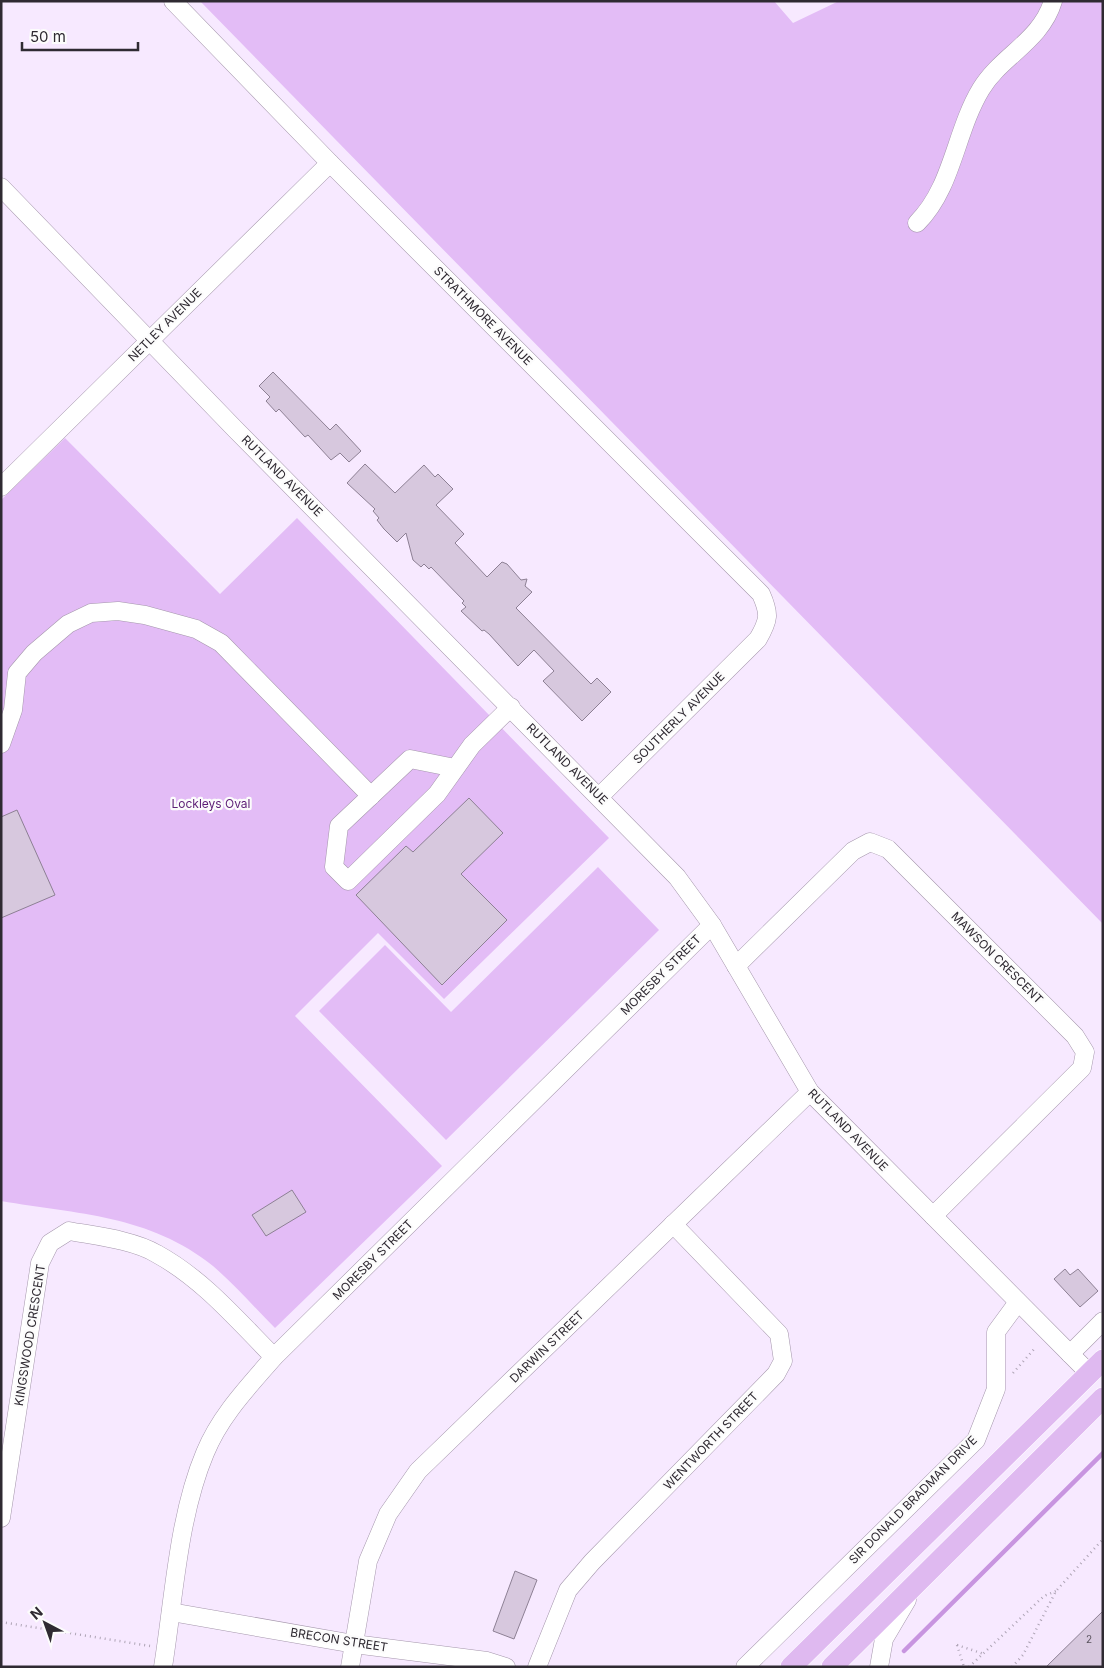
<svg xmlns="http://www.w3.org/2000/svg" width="1104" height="1668" font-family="Inter,sans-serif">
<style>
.green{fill:#e3bcf6}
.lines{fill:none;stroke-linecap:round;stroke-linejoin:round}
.stream{stroke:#c895e0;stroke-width:4.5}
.building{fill:#d7c8de;stroke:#8d8094}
.minor-casing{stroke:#a597ac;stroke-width:19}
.major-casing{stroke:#fff;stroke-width:22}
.path{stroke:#aea4b5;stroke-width:2.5;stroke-dasharray:1 4;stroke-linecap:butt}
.minor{stroke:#fff;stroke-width:18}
.major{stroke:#dfb9f0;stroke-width:21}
.labels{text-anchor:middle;stroke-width:4.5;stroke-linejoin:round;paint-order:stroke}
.number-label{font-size:10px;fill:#59525d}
.street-label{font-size:12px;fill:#2f2a32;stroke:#fcfcfc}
.park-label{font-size:12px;fill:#5d1e76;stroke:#fcfcfc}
</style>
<rect width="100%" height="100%" fill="#f7e9ff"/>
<g class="green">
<path d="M200,1H774L793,23L839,1H1103V924Z"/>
<path d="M65,438L220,594L297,518L609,838L444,999L378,933L295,1016L442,1166L275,1328C255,1308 235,1285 213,1266C150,1215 77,1214 1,1201V500Z"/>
<path d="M598,867L659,930L446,1140L319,1011L385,945L451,1012Z"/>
</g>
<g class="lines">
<path class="stream" d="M904,1651L1103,1453"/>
</g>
<g class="building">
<path d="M273,372L330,430L336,424L361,451L349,462L340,453L331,460L308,435L305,437L279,409L276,412L266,401L270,397L259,386Z"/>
<path d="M365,464L395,493L424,465L435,477L438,474L453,489L436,505L464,534L455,543L487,577L502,562L507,564L521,580L527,579L525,586L532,592L516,608L591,684L597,678L611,692L582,721L543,681L554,671L534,650L518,666L489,634L484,630L482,631L461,611L466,607L462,603L464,601L431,567L429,569L424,564L421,567L413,560L406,533L397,542L384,529L377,520L379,518L373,511L375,509L347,483Z"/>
<path d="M469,798L503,833L461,874L507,920L442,985L356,895L406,846L413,852Z"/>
<path d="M17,810L55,895L1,918V817Z"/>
<path d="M292,1190L306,1212L266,1236L252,1215Z"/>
<path d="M1065,1269L1070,1275L1078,1269L1098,1291L1080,1307L1054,1279Z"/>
<path d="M515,1571L537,1580L514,1639L493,1631Z"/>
<path d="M1103,1611V1667H1046Z"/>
</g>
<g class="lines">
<defs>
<g id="minor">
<path d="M173,1L330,163L761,594C770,614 769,620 758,639L600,796"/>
<path d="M1,187L235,429L677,877L712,925L810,1092L1089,1373"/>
<path d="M917,223C953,187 955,132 981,89C1001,56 1041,41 1053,1"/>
<path d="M1,487L330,163"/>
<path d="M1,744L13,710L17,673L34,653L68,624L91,613L118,611L145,615L196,629L221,643L371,796"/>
<path d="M455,768L410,759L339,826L334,867L348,881L437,794L472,745L511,707"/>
<path d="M736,966L853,851L870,842L888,849L1075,1036L1085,1052L1082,1068L933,1216"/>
<path d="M1070,1354L1103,1321"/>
<path d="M1,1518L40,1263L50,1243L69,1231C96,1236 134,1240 157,1254C203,1279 238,1321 274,1357"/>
<path d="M171,1612L354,1644L487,1661L506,1667"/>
<path d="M163,1667C174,1598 178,1517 205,1453C220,1416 248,1387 274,1357L712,925"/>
<path d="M350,1667L368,1561L388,1514L418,1471L810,1092"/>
<path d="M537,1667L568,1590L592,1562L776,1374L783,1361L779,1334L673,1224"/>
<path d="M745,1667L976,1440L996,1389V1332L1018,1302"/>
<path d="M879,1667L884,1639L907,1600"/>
</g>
<g id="major">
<path d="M791,1667L1103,1360"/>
<path d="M832,1667L1103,1398"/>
</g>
</defs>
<use href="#minor" class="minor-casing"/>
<use href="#major" class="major-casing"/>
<g class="path">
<path d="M1013,1373L1036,1347"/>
<path d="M1,1622L150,1646"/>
<path d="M957,1645L984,1654"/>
<path d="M957,1645L964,1667"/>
<path d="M969,1667L1044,1596L1056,1591"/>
<path d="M1012,1667L1023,1655L1056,1591L1103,1539"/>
</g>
<use href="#minor" class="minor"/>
<use href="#major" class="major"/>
</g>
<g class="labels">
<g class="number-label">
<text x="1089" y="1643">2</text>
</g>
<g class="street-label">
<text transform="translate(483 316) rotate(45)" y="4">STRATHMORE AVENUE</text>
<text transform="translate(165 325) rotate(-45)" y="4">NETLEY AVENUE</text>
<text transform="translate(282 476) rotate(45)" y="4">RUTLAND AVENUE</text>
<text transform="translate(679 718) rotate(-45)" y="4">SOUTHERLY AVENUE</text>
<text transform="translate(567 764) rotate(45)" y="4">RUTLAND AVENUE</text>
<text transform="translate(997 958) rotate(45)" y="4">MAWSON CRESCENT</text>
<text transform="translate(661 975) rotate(-45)" y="4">MORESBY STREET</text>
<text transform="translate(848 1130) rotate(46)" y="4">RUTLAND AVENUE</text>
<text transform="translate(373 1260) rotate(-45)" y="4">MORESBY STREET</text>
<text transform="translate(30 1335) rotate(-81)" y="4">KINGSWOOD CRESCENT</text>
<text transform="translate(547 1347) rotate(-44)" y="4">DARWIN STREET</text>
<text transform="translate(711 1441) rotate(-46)" y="4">WENTWORTH STREET</text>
<text transform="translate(913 1500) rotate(-45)" y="4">SIR DONALD BRADMAN DRIVE</text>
<text transform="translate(339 1640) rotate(9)" y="4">BRECON STREET</text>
</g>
<g class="park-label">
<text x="211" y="808">Lockleys Oval</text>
</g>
</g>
<rect width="1104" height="1668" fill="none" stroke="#2f2a32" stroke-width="5"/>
<g transform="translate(45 1623) rotate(319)" stroke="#fcfcfc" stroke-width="4" paint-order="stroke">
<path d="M0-4L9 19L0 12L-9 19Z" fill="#2f2a32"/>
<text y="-8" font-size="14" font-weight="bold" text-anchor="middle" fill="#2f2a32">N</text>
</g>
<path d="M22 42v8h116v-8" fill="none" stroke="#2f2a32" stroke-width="2.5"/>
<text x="30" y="42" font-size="15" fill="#2f2a32" stroke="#fcfcfc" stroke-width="4" paint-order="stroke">50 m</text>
</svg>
